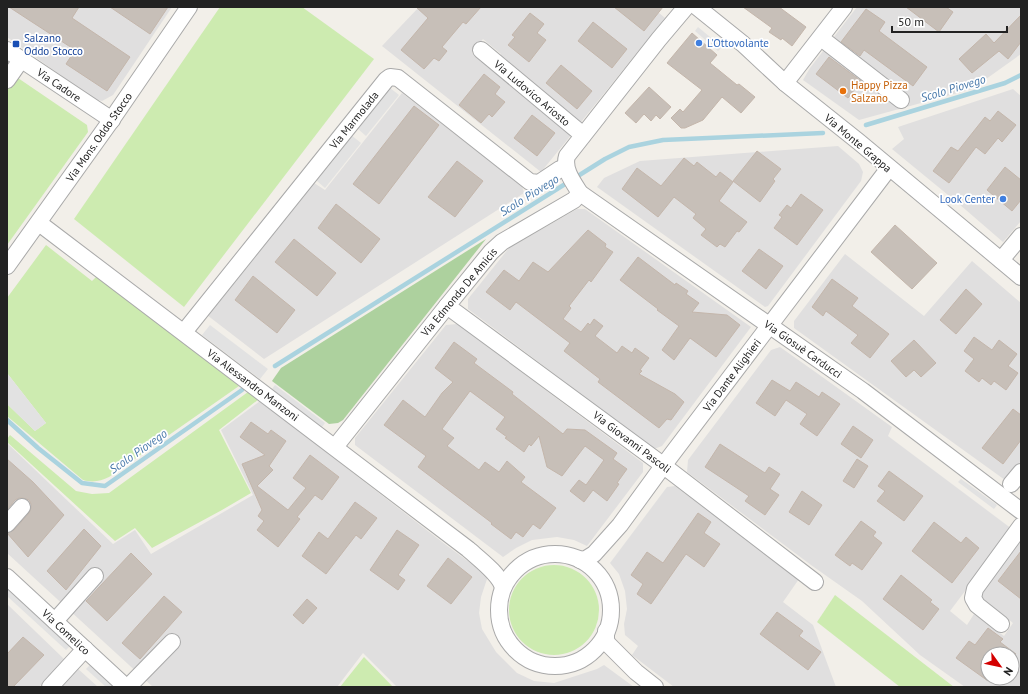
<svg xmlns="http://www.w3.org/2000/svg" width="1028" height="694" font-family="'PT Sans',sans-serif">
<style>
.residential{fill:#e0dfdf;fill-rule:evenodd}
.grass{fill:#cdebb0}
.forest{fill:#add19e}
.parking{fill:#e2e2e2}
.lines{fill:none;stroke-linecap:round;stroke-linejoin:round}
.stream{stroke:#aad3df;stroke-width:4.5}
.building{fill:#c7bfb8;stroke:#c4b6ab}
.minor-casing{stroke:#a9a9a9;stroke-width:18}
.minor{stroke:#fff;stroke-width:16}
.shop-dot{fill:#3f7fe0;stroke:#fff;stroke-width:1.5}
.transit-dot{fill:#1a4fb4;stroke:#fff;stroke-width:1.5}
.food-dot{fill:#e8710a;stroke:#fff;stroke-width:1.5}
.labels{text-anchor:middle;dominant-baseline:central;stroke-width:3.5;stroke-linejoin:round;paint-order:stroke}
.transit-label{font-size:11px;fill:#164399;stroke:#fff;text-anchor:start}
.shop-label{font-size:11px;fill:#366cbe;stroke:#fff;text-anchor:start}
.street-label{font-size:11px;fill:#222;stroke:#fff}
.food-label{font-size:11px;fill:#c56008;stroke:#fff;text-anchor:start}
.water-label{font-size:12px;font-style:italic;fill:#4a7aab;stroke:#fff}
</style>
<rect width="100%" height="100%" fill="#f2efe9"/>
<g class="residential">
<polygon points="7,7 172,7 113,95 102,101 94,99 7,37"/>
<polygon points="419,7 652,7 665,18 581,122 499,57 501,54 483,39 472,53 572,134 541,172 382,46"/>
<polygon points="857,7 1021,7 1021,54 972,89 859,120 803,80 810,68"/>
<polygon points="1013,89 1021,96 1021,221 1003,242 959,204 892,149 904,139 898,127"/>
<polygon points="402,93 522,186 524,193 264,359 207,315 314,183 325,190"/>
<polygon points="838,146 859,164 863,172 861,181 768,306 765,307 597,187 604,178 640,161"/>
<polygon points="577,209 585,209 751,327 662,446 654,449 468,309 468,299 509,248"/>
<polygon points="845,254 924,316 972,261 1021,303 1021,461 1005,480 794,328 794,321"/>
<polygon points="457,324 643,463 643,472 587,546 574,540 557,537 532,540 516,548 503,557 355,445 355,438 446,325"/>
<path d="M 780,347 L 821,376 L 892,427 L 888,436 L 1012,529 L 950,611 L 967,625 L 974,614 L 1004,636 L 1013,623 L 982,598 L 982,592 L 1021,540 L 1021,687 L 965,687 L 920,655 L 862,601 L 811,565 L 687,472 L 688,460 L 771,350 ZM 988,654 L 1012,654 L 1012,678 L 988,678 Z"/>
<polygon points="260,401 446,545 488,576 481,597 479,613 482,629 496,652 517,673 534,681 554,683 597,669 604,665 634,687 397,687 363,653 337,687 153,687 7,553 7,445 8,444 113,544 135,530 151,554 253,495 221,430"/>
<polygon points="675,486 799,579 783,602 813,625 836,687 674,687 632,655 638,646 625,635 624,624 627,609 625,591 619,574 610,563 667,487"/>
<polygon points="7,604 64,659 39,687 7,687"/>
<polygon points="77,668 98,687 59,687"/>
</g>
<g class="grass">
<polygon points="220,7 302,7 374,59 184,307 74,219"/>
<polygon points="15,76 87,125 88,132 7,245 7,87"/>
<path d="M 46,245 L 92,281 L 97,276 L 239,386 L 109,477 C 101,481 93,483 83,480 L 7,416 L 7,404 L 35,431 L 46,423 L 7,373 L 7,298 Z"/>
<polygon points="248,392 259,399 219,430 251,493 222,510 152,548 135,528 115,541 7,442 7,439 10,435 76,491 92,494 109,493"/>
<circle cx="554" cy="610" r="45"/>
<polygon points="835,595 954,687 900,687 817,622"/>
<polygon points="364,657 393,687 340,687"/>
</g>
<polygon class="forest" points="486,239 343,420 338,423 329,424 272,381 281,368"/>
<g class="parking">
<polygon points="698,27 722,47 718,51 695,31"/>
<polygon points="390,88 399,95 366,136 357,128"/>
<polygon points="351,135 361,143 325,188 316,180"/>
<polygon points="210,325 268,369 260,379 202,335"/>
<polygon points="7,373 46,423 35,431 7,404"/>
<polygon points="275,385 325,423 322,427 272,389"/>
<polygon points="961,479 997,505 994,509 958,482"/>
<polygon points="7,588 70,646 66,650 7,596"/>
<polygon points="90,665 114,687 106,687 86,669"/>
</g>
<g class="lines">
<g class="stream">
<polyline points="866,125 1005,83 1021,75"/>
<polyline points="275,366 605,159 629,147 663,140 823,133"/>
<polyline points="7,420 38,448 82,483 105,486 242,390"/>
</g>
</g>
<g class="building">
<polygon points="9,7 79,7 72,18 130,57 107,91 66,64 75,50"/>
<polygon points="110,7 168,7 150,34"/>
<polygon points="416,7 481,7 466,24 463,22 442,47 447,51 439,61 434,58 424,69 401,50 428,18"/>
<polygon points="614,7 663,7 644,31"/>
<polygon points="743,7 779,7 806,27 792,46 782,38 781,40 769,32 772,28"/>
<polygon points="906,7 946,7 953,12 939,32"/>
<polygon points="866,9 885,22 879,31 927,67 913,86 864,50 860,56 841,42"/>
<polygon points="530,13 544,24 537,33 546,40 529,62 508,45 515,37 512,35"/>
<polygon points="1021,15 1021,42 1008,59 999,51 972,73 959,59 986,34 994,43"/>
<polygon points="593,22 627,49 612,68 578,41"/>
<polygon points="692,33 717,55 710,63 737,85 739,84 755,97 741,113 722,97 703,120 685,128 681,128 671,118 680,109 683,112 702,90 667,63"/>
<polygon points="829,57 861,81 848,98 816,74"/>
<polygon points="561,65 592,91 577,109 546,83"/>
<polygon points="484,74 500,87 495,94 505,102 492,117 489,114 481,123 459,105"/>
<polygon points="649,87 671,107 660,119 656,115 651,121 644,114 636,123 625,113"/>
<polygon points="414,106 439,125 379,204 353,184"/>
<polygon points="998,111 1016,125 1002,142 998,138 985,154 976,147 949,183 933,171 951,147 958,151 985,117 990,121"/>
<polygon points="532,115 555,133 537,156 514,138"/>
<polygon points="757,151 781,169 773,179 775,181 760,202 733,181"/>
<polygon points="684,158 694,166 697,162 716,177 720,172 733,182 719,201 747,222 739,232 737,231 725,247 720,244 717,247 701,235 706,229 693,218 696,214 674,197 658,217 622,189 637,168 661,186"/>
<polygon points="457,161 483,181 455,217 428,197"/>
<polygon points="1005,167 1021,180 1021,200 1012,211 987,190"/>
<polygon points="801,194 823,210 797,245 774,228 782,217 779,215 787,205 791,208"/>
<polygon points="336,204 380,239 361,263 318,228"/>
<polygon points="895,225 937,263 912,289 871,252"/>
<polygon points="588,230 606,244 605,247 613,252 591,282 589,280 569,306 571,308 563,319 581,332 588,323 590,325 594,319 603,326 595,336 617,353 622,346 632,353 635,348 649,358 640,370 642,371 639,374 675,394 684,402 671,420 667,419 659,428 598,382 600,379 564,351 570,343 516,302 510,310 486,292 504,270 519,281 533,262 548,272"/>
<polygon points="294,239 336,273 317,296 275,262"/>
<polygon points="759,249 783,266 766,289 742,271"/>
<polygon points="638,257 675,285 676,283 688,291 686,294 699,303 692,312 727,315 740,325 716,357 690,338 674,360 662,350 679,326 657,310 658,309 620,280"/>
<polygon points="253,276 295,310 277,333 235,300"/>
<polygon points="832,279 858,298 852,306 889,334 870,358 851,343 858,335 826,311 823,316 812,307"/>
<polygon points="966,289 982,304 956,334 940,320"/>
<polygon points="974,337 992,350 999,340 1017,354 1008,366 1018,373 1006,390 994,381 991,385 982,378 979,382 965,371 974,359 964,351"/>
<polygon points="914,340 936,363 921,377 914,370 906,377 891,361"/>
<polygon points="454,342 477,359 474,363 513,392 512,394 563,434 567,429 585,430 617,453 613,459 627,469 617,483 619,484 607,501 593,490 584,502 570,491 579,480 586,485 604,460 585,446 562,476 547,467 539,436 531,446 529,444 524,452 505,438 507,437 496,429 505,417 470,391 442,429 454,438 447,446 479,470 485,462 499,472 507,461 525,477 521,482 556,508 540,529 533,524 523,537 516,532 511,539 491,524 492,523 418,467 426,456 384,425 403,400 425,417 442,393 453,382 435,368"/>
<polygon points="772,380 790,391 796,382 819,397 822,392 840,404 817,436 800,424 807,414 786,400 775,416 756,403"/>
<polygon points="1013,409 1021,415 1021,440 1003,464 982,448"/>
<polygon points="251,422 268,434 271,430 286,441 269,466 273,470 257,486 288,510 306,488 293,478 310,455 339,477 322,500 315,495 297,517 300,519 278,547 257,530 264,521 258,516 262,510 242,464 265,455 240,437"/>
<polygon points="853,426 873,440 861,458 841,444"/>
<polygon points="720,444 765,473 769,467 780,474 770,489 779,495 765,515 745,501 749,496 705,467"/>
<polygon points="7,459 33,482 64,515 28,557 7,533 14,530 29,513 31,508 31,504 29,500 23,498 19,498 15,500 7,510"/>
<polygon points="857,459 868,466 854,488 843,481"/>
<polygon points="889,471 923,496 904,521 877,501 885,491 878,486"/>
<polygon points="802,491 822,505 809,525 789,512"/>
<polygon points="355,502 377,518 361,539 356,535 326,574 302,556 319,532 328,539"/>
<polygon points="698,513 711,522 704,533 720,544 704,567 686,554 651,604 637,594 643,584 631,575 647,552 663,563"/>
<polygon points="861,521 876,532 873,536 882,543 862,570 852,563 850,566 835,555"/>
<polygon points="934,522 961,543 966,537 979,548 952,583 912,551"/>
<polygon points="84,529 101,546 66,590 47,571"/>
<polygon points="397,530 419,545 398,575 405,580 398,590 370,570"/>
<polygon points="1021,551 1021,599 998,581"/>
<polygon points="131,553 152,574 107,621 86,601"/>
<polygon points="448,558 472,577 451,604 427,586"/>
<polygon points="901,575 932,600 930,602 939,609 923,630 883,599"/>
<polygon points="164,596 182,612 140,659 122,643"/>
<polygon points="307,599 317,608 303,624 293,615"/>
<polygon points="777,612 803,631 799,636 821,652 808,670 760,634"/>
<polygon points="988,628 1003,639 1000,642 1016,654 988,654 988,681 956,658 969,641 975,645"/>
<polygon points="23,637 44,655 13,687 7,687 7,654"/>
</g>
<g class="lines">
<g class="minor-casing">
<g id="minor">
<path d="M 686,7 L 659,39 L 567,156 C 563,169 573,182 580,193 L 863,391 L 1021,511"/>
<polyline points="697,7 743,44 785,83 859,142 1021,277"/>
<polyline points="821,38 901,100"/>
<polyline points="7,50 112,120"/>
<polyline points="481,50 583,135"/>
<polyline points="7,80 21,60"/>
<polyline points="785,83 844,7"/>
<path d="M 39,223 L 468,549 C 478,558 501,575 503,588"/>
<polyline points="1001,260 1021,236"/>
<polyline points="7,266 110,122 189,7"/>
<polyline points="447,306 656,460 815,582"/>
<polyline points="184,332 386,80 390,77 398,78 530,182 539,183 560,169 566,167"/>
<polyline points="335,447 447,306 491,252 502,242 574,200 580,193"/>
<polyline points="1011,484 1021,472"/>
<polyline points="7,524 22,507"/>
<circle cx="555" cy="610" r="56"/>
<polyline points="580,560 586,559 594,554 620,525 663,466 889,168"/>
<polyline points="7,577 126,687"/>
<polyline points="55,621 95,576"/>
<polyline points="1001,624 977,605 973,598 975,589 1021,526"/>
<polyline points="606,631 606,640 608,644 636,672 655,687"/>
<polyline points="50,687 85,649"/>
<polyline points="128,687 172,642"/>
</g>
</g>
<use href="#minor" class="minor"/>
</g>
<g class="shop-dot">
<circle cx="699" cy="43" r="4"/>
<circle cx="1003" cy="199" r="4"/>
</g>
<rect class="transit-dot" x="12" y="40" width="8" height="8" rx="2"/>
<circle class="food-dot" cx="843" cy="91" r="4"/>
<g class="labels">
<g class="transit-label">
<text x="24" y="38">Salzano<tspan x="24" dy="13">Oddo Stocco</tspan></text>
</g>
<g class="shop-label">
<text x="707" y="43">L'Ottovolante</text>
<text x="995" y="199" text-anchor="end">Look Center</text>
</g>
<g class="street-label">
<text transform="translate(59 85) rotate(34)">Via Cadore</text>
<text transform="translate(532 93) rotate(40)">Via Ludovico Ariosto</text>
<text transform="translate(354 120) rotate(-51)">Via Marmolada</text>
<text transform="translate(99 137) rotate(-55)">Via Mons. Oddo Stocco</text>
<text transform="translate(858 143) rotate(40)">Via Monte Grappa</text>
<text transform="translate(459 292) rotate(-50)">Via Edmondo De Amicis</text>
<text transform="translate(803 349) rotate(35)">Via Giosuè Carducci</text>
<text transform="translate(732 375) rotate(-53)">Via Dante Alighieri</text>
<text transform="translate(253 385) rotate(37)">Via Alessandro Manzoni</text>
<text transform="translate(632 442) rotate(37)">Via Giovanni Pascoli</text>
<text transform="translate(66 632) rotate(43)">Via Comelico</text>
</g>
<g class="food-label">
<text x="851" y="85">Happy Pizza<tspan x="851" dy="13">Salzano</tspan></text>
</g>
<g class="water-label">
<text transform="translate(953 88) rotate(-17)">Scolo Piovego</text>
<text transform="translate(529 195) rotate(-32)">Scolo Piovego</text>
<text transform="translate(138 451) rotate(-35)">Scolo Piovego</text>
</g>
</g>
<rect width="1028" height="694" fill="none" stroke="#222222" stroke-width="16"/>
<g transform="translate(1000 666) rotate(123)"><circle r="19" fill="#ffffff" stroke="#a7a7a7"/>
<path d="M0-3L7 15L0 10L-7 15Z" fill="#d40000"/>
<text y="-6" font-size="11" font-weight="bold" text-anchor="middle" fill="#222222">N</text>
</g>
<path d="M892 26v6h115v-6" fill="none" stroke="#222222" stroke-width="2"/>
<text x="898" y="26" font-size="12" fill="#222222" stroke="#ffffff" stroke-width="3" paint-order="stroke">50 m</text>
</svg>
